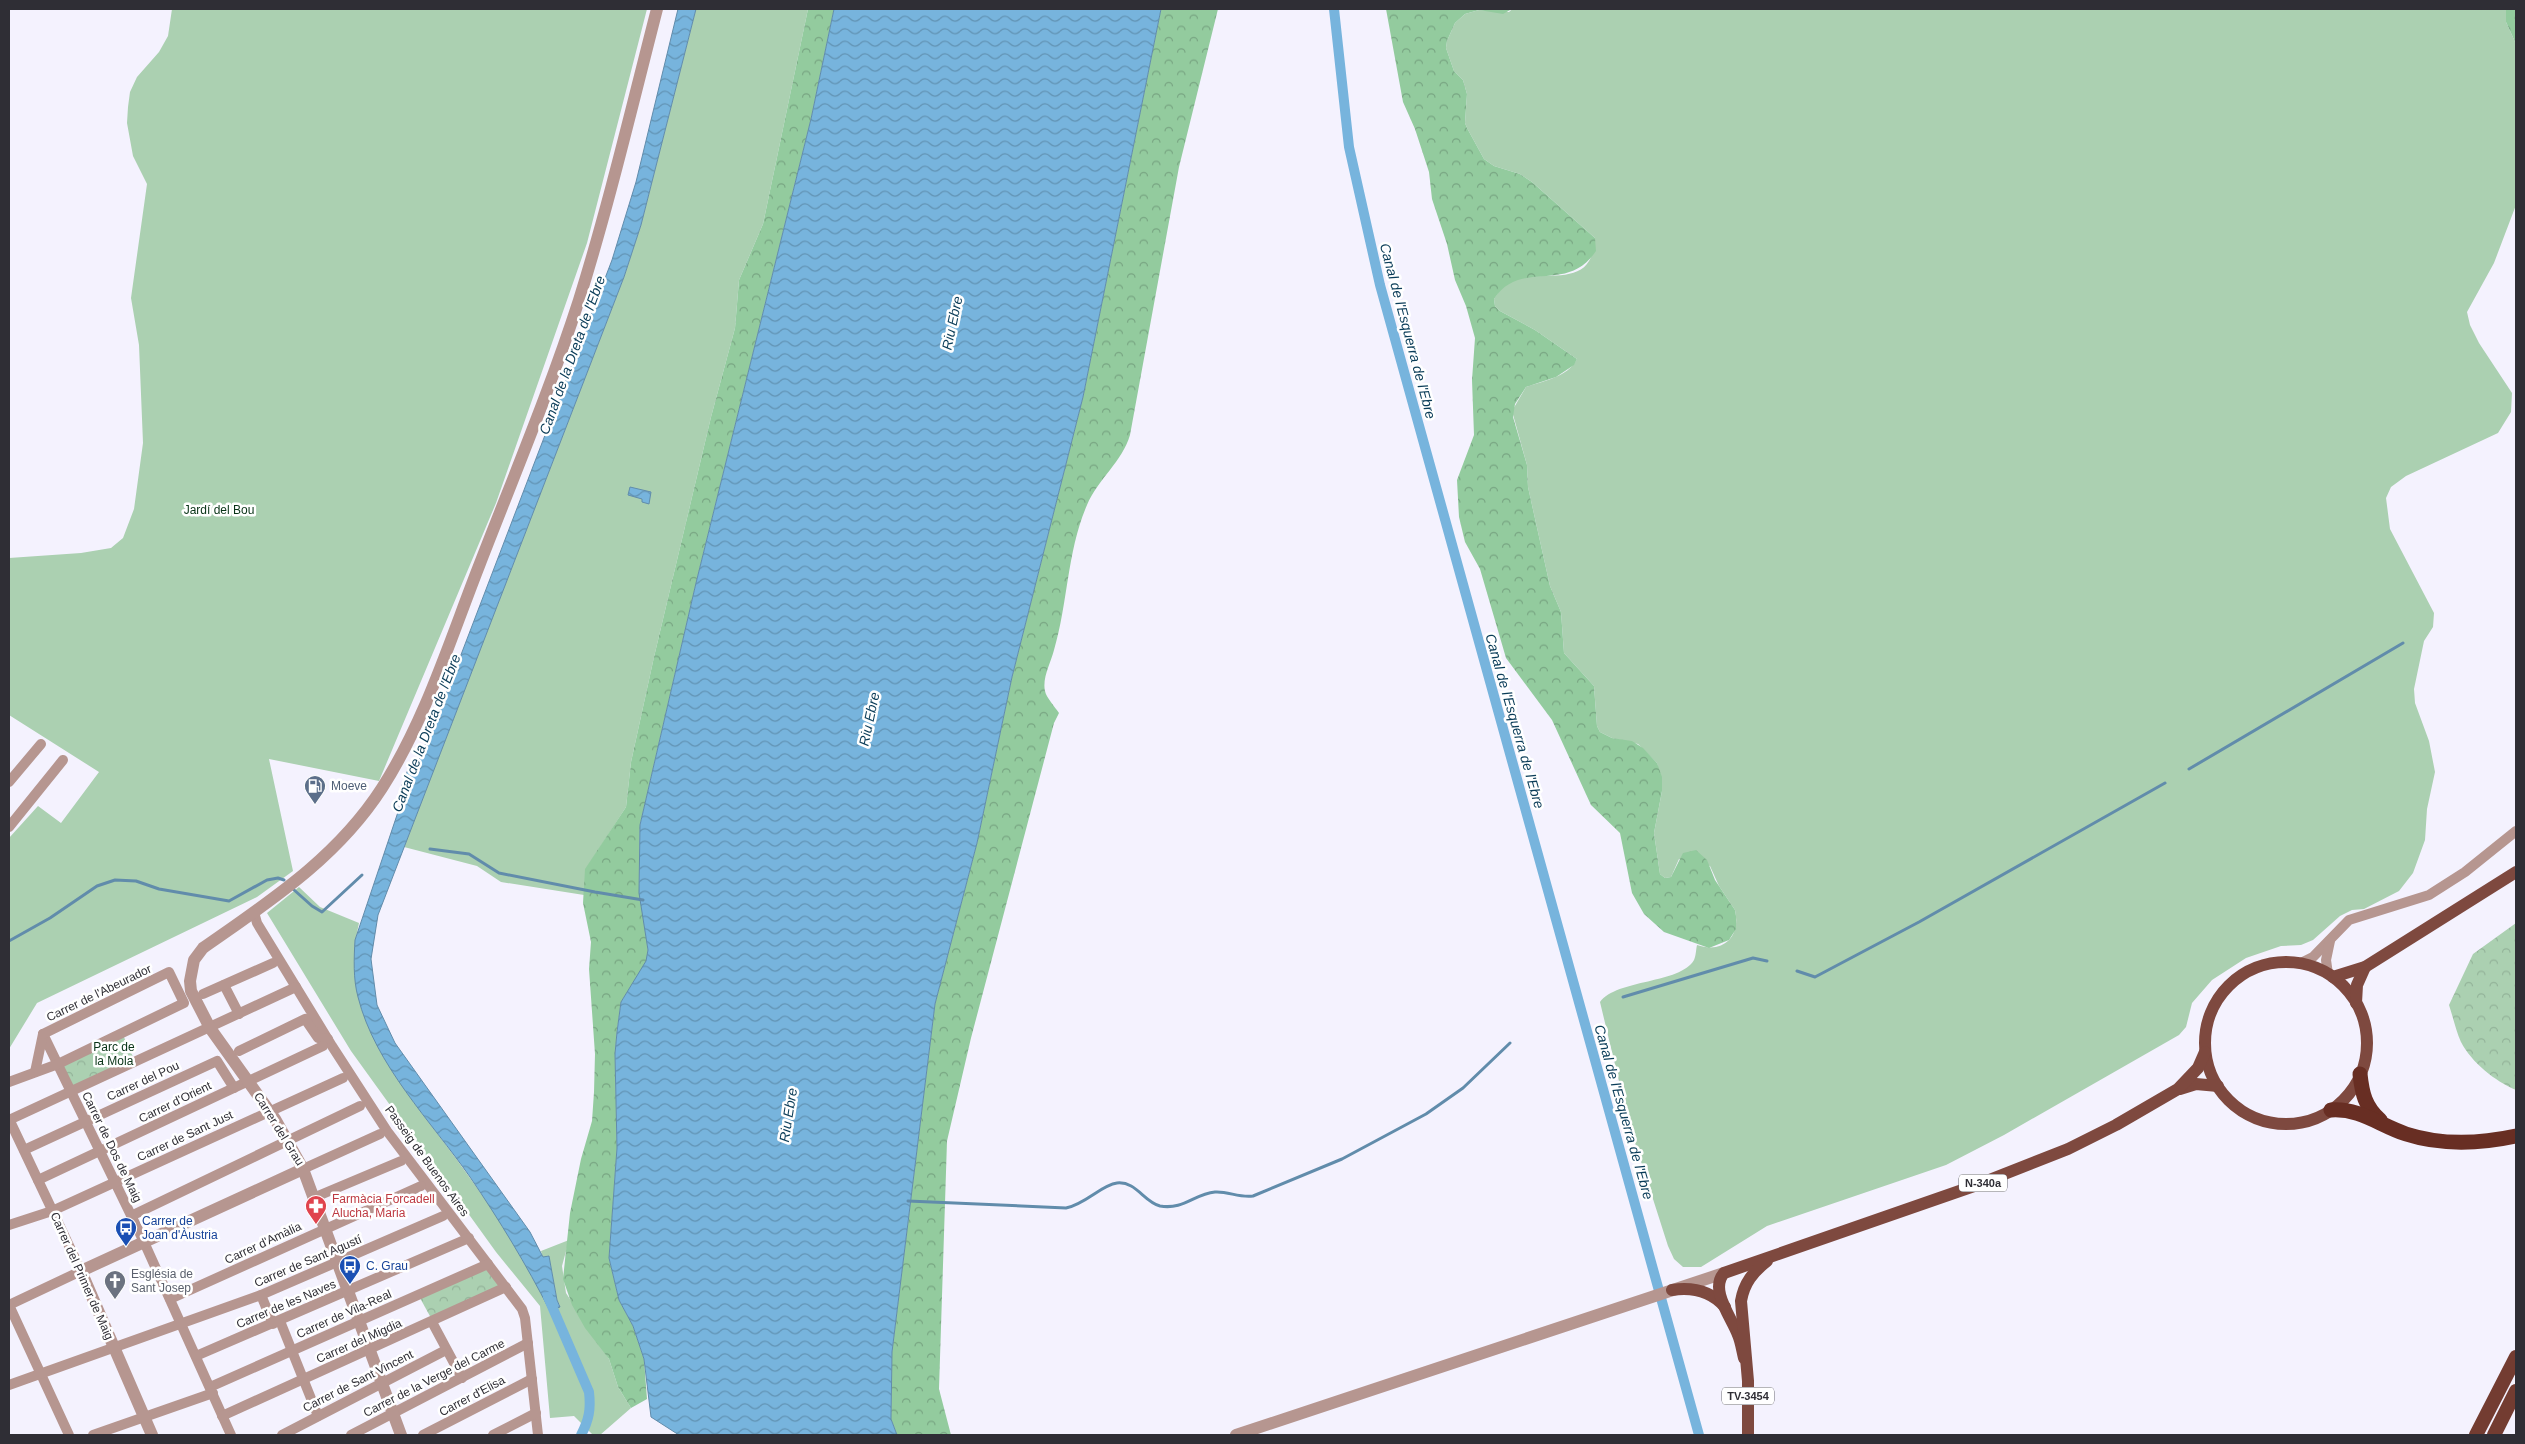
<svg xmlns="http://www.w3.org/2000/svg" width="2525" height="1444" font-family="Arial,sans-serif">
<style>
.green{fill:#abd0b1}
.forest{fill:url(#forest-crowns)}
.park{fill:url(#park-crowns)}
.water{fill:url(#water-waves);stroke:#618cab}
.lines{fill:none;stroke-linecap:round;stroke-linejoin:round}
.stream{stroke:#618cab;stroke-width:3}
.canal{stroke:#77b4dd;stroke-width:10}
.minor{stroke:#b69690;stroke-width:10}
.tertiary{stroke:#b69690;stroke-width:12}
.primary{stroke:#7e493f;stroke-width:12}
.trunk{stroke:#733c31;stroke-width:14}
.motorway{stroke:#682e23;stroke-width:15}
.labels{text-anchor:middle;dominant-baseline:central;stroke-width:5;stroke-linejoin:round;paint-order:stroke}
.shield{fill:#fff;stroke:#6d6d72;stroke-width:1}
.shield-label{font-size:11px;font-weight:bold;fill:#2f2e35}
.park-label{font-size:12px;fill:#083316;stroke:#fff}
.service-label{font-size:12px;fill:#4e5e75;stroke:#fff;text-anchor:start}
.street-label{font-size:12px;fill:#2f2e35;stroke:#fff}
.health-label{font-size:12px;fill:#be3a42;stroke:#fff;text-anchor:start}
.transit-label{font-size:12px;fill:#164399;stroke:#fff;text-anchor:start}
.worship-label{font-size:12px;fill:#5b616d;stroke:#fff;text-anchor:start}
.water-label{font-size:14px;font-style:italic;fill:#0a3c58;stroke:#fff}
</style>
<defs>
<pattern id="forest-crowns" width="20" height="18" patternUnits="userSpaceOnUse" patternTransform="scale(1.25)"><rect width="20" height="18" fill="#93cb9e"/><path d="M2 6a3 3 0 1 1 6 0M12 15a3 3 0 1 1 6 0" fill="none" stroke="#78a582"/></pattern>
<pattern id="park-crowns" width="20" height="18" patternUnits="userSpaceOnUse" patternTransform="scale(1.25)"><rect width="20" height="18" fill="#abd0b1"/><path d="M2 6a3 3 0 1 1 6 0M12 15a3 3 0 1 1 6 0" fill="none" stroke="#93b399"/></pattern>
<pattern id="water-waves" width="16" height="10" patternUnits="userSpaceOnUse" patternTransform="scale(1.25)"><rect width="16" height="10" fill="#77b4dd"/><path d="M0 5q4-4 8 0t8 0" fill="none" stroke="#6293b4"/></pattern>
</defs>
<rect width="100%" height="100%" fill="#f4f2fe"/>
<g class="green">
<polygon points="172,9 647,9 587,243 496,503 379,781 269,759 293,871 257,897 37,1003 9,1049 9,838 38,806 61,823 99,772 9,715 9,558 81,553 111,548 123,538 134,509 143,443 139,345 131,298 147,184 133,156 127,123 128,107 130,92 137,77 159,52 168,36"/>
<polygon points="696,9 808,9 763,224 739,280 735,328 711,417 654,657 631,762 626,807 586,869 584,895 501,882 477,866 404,847 624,277 641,225"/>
<path d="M 1512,9 L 2506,9 L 2506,22 L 2516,44 L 2516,205 L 2494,263 L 2467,312 L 2470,325 L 2479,343 L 2512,393 L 2511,412 L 2498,433 L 2406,476 L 2391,487 L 2386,498 L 2390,529 L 2434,613 L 2433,627 L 2424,641 L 2414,689 L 2415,703 L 2429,741 L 2435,772 L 2427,809 L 2425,840 L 2413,873 L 2399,891 L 2364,909 L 2352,910 L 2340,916 L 2313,940 L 2301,945 L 2281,946 L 2246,958 L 2212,980 L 2192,1003 L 2186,1027 L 2179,1035 L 2004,1135 L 1946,1165 L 1767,1226 L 1701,1267 L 1683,1267 L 1674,1259 L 1668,1246 L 1630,1127 L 1600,1002 C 1617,979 1680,984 1694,960 C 1696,956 1696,949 1697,945 C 1723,954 1741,937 1735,910 L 1719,886 L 1710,866 L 1679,859 L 1671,877 L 1665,878 L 1660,874 L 1654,833 L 1662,791 L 1657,763 L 1638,744 L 1612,738 L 1600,732 L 1597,726 L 1594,686 L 1564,653 L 1561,612 L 1550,586 L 1528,487 L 1527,465 L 1512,411 L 1526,387 C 1543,381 1568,377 1577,359 L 1535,330 L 1500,311 L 1495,306 L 1494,299 C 1499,291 1504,284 1513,280 C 1533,271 1576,284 1589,261 C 1593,255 1593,245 1595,238 L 1532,182 L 1520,174 L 1494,166 L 1484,159 L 1467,128 L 1465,123 L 1467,94 L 1463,80 L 1454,71 L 1446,48 L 1447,41 L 1455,23 L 1465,14 L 1479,10 L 1509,12 Z"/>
<path d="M 299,887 L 320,907 L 359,923 C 335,1024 418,1102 470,1178 C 487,1202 504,1225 519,1250 C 531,1270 540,1291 550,1311 L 560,1306 L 557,1300 L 549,1256 L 543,1258 L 541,1251 L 569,1240 L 562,1266 L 566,1293 L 609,1359 L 618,1387 L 631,1408 L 600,1435 L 593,1435 L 574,1416 L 550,1418 L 540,1306 L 496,1252 L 351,1051 L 267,913 Z"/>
</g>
<g class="forest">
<polygon points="808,9 834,9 811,119 696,583 640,825 639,882 648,950 647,961 621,1002 617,1031 615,1054 617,1148 609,1258 619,1300 633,1326 644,1359 647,1399 631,1408 618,1387 609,1359 585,1328 572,1305 563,1279 570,1213 581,1159 592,1121 594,1092 595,1054 589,969 591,942 583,903 585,869 626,807 631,762 654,657 711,417 735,328 739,280 763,224"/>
<path d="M 1161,9 L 1218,9 L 1179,167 L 1130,435 C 1122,462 1098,479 1087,505 C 1067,551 1068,603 1054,650 C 1051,662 1042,678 1045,691 C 1046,697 1055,707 1059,713 L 1054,723 L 971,1038 L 947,1141 L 939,1389 L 951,1435 L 897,1435 L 891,1419 L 892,1352 L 935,1004 L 977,843 L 1012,677 L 1083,397 Z"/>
<path d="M 1386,9 L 1512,9 L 1503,14 L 1479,10 L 1465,14 L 1455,23 L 1447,41 L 1446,48 L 1454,71 L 1463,80 L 1467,94 L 1465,123 L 1467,128 L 1484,159 L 1494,166 L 1520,174 L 1532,182 L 1595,238 L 1596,251 C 1567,295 1521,258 1494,299 L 1495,306 L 1500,311 L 1535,330 L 1577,359 L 1574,365 L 1556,377 L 1526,387 L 1515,404 L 1513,417 L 1527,465 L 1528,487 L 1550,586 L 1561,612 L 1564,653 L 1594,686 L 1597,726 L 1600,732 L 1612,738 L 1632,741 L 1643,748 L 1657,763 L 1662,777 L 1662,791 L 1654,833 L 1660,874 L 1665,878 L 1671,877 L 1683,853 L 1696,850 L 1707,860 L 1715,880 L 1735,910 L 1736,916 L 1736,929 L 1729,940 L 1709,948 L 1664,932 L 1644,914 L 1632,893 L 1620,833 L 1591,805 L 1552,720 L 1506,658 L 1480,569 L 1465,542 L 1459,517 L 1457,480 L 1474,435 L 1472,380 L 1475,338 L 1466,306 L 1455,280 L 1447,244 L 1432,199 L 1429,172 L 1415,129 L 1403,102 Z"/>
<polygon points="2506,9 2516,9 2516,44 2506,22"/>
</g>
<g class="park">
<path d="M 2516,923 L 2516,1090 C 2495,1081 2472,1063 2461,1042 C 2456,1031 2453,1017 2449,1005 L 2473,954 Z"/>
<polygon points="123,1035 134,1059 72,1087 61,1065"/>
<polygon points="487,1268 499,1286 431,1318 420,1298"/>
</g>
<g class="water">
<path d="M 678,9 L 696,9 L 641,225 L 624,277 L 378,915 L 371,959 L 377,1005 L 395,1043 L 530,1232 L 543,1257 L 549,1256 L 557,1300 L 560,1307 L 550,1311 C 526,1264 500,1221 470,1177 C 431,1121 375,1065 358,997 C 353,979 354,958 355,940 L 399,809 L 402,785 L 409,767 L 415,769 L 441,707 L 612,260 L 636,182 Z"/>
<polygon points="834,9 1161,9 1083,397 1012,677 977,843 935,1004 892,1352 891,1419 897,1435 679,1435 651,1417 644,1359 633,1326 619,1300 609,1258 617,1148 615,1054 617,1032 621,1002 646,961 648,950 639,893 640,825 696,583 811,119"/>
<polygon points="630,487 651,492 649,504 642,502 642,499 628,495"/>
</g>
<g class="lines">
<g class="stream">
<polyline points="2189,769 2403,643"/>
<polyline points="430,849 469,854 499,873 595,892 643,900"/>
<polyline points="293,889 312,906 322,912 362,875"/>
<polyline points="9,941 50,918 97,886 115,880 136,881 159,889 229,901 267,880 278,878 284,880"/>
<polyline points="1797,971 1815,977 1919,922 2165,783"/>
<polyline points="1623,997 1753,958 1767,961"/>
<path d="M 908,1201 L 1066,1208 C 1086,1204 1101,1185 1117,1183 C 1136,1181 1144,1202 1160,1206 C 1184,1210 1194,1194 1215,1192 C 1228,1191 1239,1198 1253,1196 L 1342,1159 L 1426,1114 L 1463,1088 L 1510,1043"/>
</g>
<g class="canal">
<polyline points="1334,9 1349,147 1380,285 1699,1435"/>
<path d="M 548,1297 L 589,1392 C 591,1409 589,1420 581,1435"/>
</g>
<g class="minor">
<polyline points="9,782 41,744"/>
<polyline points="9,827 63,760"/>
<polyline points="254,912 257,923 332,1046 387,1131 522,1309 525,1318 538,1435"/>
<polyline points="2301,963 2313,957 2349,920 2429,895 2465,872 2516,831"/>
<polyline points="2328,974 2326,960 2330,941"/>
<polyline points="224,985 239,1014"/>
<polyline points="203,994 273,963"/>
<polyline points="43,1034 144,1242 231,1435"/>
<polyline points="239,1051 305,1019 318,1038 328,1039"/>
<polyline points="35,1072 43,1034"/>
<polyline points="9,1082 58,1064 184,1003 169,972 43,1034"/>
<polyline points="9,1119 81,1271 9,1305"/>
<polyline points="9,1120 296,987"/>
<polyline points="24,1150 217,1061 234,1088"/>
<polyline points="303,1169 380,1134"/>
<polyline points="38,1180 323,1046"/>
<polyline points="313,1198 401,1161"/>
<polyline points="131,1216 360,1106"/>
<polyline points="9,1225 52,1211 343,1078"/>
<polyline points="261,1295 273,1324"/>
<polyline points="170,1299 421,1186"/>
<polyline points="9,1305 69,1435"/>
<polyline points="280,1321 318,1416"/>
<polyline points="432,1322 462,1378"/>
<polyline points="196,1356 469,1238"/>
<polyline points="9,1385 261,1295 443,1216"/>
<polyline points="210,1387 488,1264"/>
<polyline points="222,1416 506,1287"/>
<polyline points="93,1435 213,1393"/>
<polyline points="282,1435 446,1350"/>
<polyline points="351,1435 528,1343"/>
<polyline points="423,1435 532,1379"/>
<polyline points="493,1435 536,1413"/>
</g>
<g class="tertiary">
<polyline points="152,1435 81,1271 303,1169"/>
<path d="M 401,1435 L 303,1169 L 275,1119 L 210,1028 L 191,991 L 190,981 L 194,960 L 203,948 C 270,901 337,858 382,788 C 425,721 450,640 479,566 C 513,478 550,390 579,300 C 609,204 632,106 657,9"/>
<polyline points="1236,1435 1724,1273"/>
</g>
<g class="primary">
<circle cx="2286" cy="1043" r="81"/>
<polyline points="2333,977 2365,967 2516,872"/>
<polyline points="2356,1003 2357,985 2365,967"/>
<polyline points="2180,1089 2196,1084 2218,1086"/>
<path d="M 1672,1290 C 1692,1287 1711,1291 1725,1307"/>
<path d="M 1744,1358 C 1742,1350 1741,1342 1738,1335 C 1732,1318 1709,1290 1724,1273 L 1974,1186 L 2068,1149 L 2116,1125 L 2178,1089 L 2198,1068 L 2205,1052"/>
<path d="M 1748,1435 L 1748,1381 L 1741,1301 C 1744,1283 1753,1272 1767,1261"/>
</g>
<g class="trunk">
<polyline points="2476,1435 2516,1357"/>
<polyline points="2494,1435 2516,1391"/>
</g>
<g class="motorway">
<path d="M 2360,1074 C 2362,1093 2365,1107 2380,1120"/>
<path d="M 2331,1110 C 2360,1108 2379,1125 2406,1134 C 2443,1146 2479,1144 2516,1136"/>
</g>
</g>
<defs>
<g id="fuel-pin" transform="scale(1.125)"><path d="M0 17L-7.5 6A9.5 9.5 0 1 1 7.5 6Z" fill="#5c6f8a" stroke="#fff"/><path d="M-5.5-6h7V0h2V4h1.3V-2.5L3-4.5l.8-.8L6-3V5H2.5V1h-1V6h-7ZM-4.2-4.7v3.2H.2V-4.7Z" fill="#fff"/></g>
<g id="pharmacy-pin" transform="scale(1.125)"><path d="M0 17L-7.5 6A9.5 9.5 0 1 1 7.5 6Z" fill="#e0444e" stroke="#fff"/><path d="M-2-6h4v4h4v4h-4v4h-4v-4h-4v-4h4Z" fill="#fff"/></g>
<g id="bus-pin" transform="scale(1.125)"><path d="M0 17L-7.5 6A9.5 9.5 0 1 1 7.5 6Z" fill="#1a4fb4" stroke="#fff"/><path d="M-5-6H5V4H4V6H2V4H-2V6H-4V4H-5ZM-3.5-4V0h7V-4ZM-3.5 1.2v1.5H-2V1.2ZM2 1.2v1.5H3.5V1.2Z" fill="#fff"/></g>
<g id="church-pin" transform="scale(1.125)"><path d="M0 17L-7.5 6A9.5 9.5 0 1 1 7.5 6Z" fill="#6b7280" stroke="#fff"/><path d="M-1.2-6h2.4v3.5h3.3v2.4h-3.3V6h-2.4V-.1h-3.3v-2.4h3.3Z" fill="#fff"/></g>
</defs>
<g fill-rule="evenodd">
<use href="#fuel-pin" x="315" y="786"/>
<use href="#pharmacy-pin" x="316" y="1206"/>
<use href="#bus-pin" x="126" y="1228"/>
<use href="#bus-pin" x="350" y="1266"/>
<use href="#church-pin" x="115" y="1281"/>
</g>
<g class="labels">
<g class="shield">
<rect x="1959" y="1174.5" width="48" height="17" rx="4"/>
<rect x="1722" y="1387.5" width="52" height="17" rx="4"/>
</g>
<g class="shield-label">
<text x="1983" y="1183">N-340a</text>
<text x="1748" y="1396">TV-3454</text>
</g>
<g class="park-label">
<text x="219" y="510">Jardí del Bou</text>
<text x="114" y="1047">Parc de<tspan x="114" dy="14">la Mola</tspan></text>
</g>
<g class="service-label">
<text x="331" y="786">Moeve</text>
</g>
<g class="street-label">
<text transform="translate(99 993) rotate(-26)">Carrer de l'Abeurador</text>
<text transform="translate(143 1081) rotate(-25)">Carrer del Pou</text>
<text transform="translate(175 1102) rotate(-26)">Carrer d'Orient</text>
<text transform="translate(279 1129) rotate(58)">Carrer del Grau</text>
<text transform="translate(185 1136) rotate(-25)">Carrer de Sant Just</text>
<text transform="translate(112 1147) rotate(64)">Carrer de Dos de Maig</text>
<text transform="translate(427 1161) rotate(54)">Passeig de Buenos Aires</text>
<text transform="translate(263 1243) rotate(-25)">Carrer d'Amàlia</text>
<text transform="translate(308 1261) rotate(-23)">Carrer de Sant Agustí</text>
<text transform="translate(82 1276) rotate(66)">Carrer del Primer de Maig</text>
<text transform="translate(286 1304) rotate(-23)">Carrer de les Naves</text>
<text transform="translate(344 1314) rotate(-24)">Carrer de Vila-Real</text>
<text transform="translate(359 1341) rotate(-24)">Carrer del Migdia</text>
<text transform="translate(434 1378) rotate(-27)">Carrer de la Verge del Carme</text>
<text transform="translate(358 1381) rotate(-27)">Carrer de Sant Vincent</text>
<text transform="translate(472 1396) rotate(-28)">Carrer d'Elisa</text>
</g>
<g class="health-label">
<text x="332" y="1199">Farmàcia Forcadell<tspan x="332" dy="14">Alucha, Maria</tspan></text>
</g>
<g class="transit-label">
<text x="142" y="1221">Carrer de<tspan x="142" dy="14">Joan d'Àustria</tspan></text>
<text x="366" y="1266">C. Grau</text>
</g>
<g class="worship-label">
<text x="131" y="1274">Església de<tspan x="131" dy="14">Sant Josep</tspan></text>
</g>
<g class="water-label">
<text transform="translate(952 323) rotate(-78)">Riu Ebre</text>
<text transform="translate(1408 331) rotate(75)">Canal de l'Esquerra de l'Ebre</text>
<text transform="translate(572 355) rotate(-70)">Canal de la Dreta de l'Ebre</text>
<text transform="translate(869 719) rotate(-78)">Riu Ebre</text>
<text transform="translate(1515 721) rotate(74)">Canal de l'Esquerra de l'Ebre</text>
<text transform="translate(426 733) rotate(-69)">Canal de la Dreta de l'Ebre</text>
<text transform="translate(1624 1112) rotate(74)">Canal de l'Esquerra de l'Ebre</text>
<text transform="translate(788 1115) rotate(-81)">Riu Ebre</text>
</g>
</g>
<rect width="2525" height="1444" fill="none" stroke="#2f2e35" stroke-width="20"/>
</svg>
